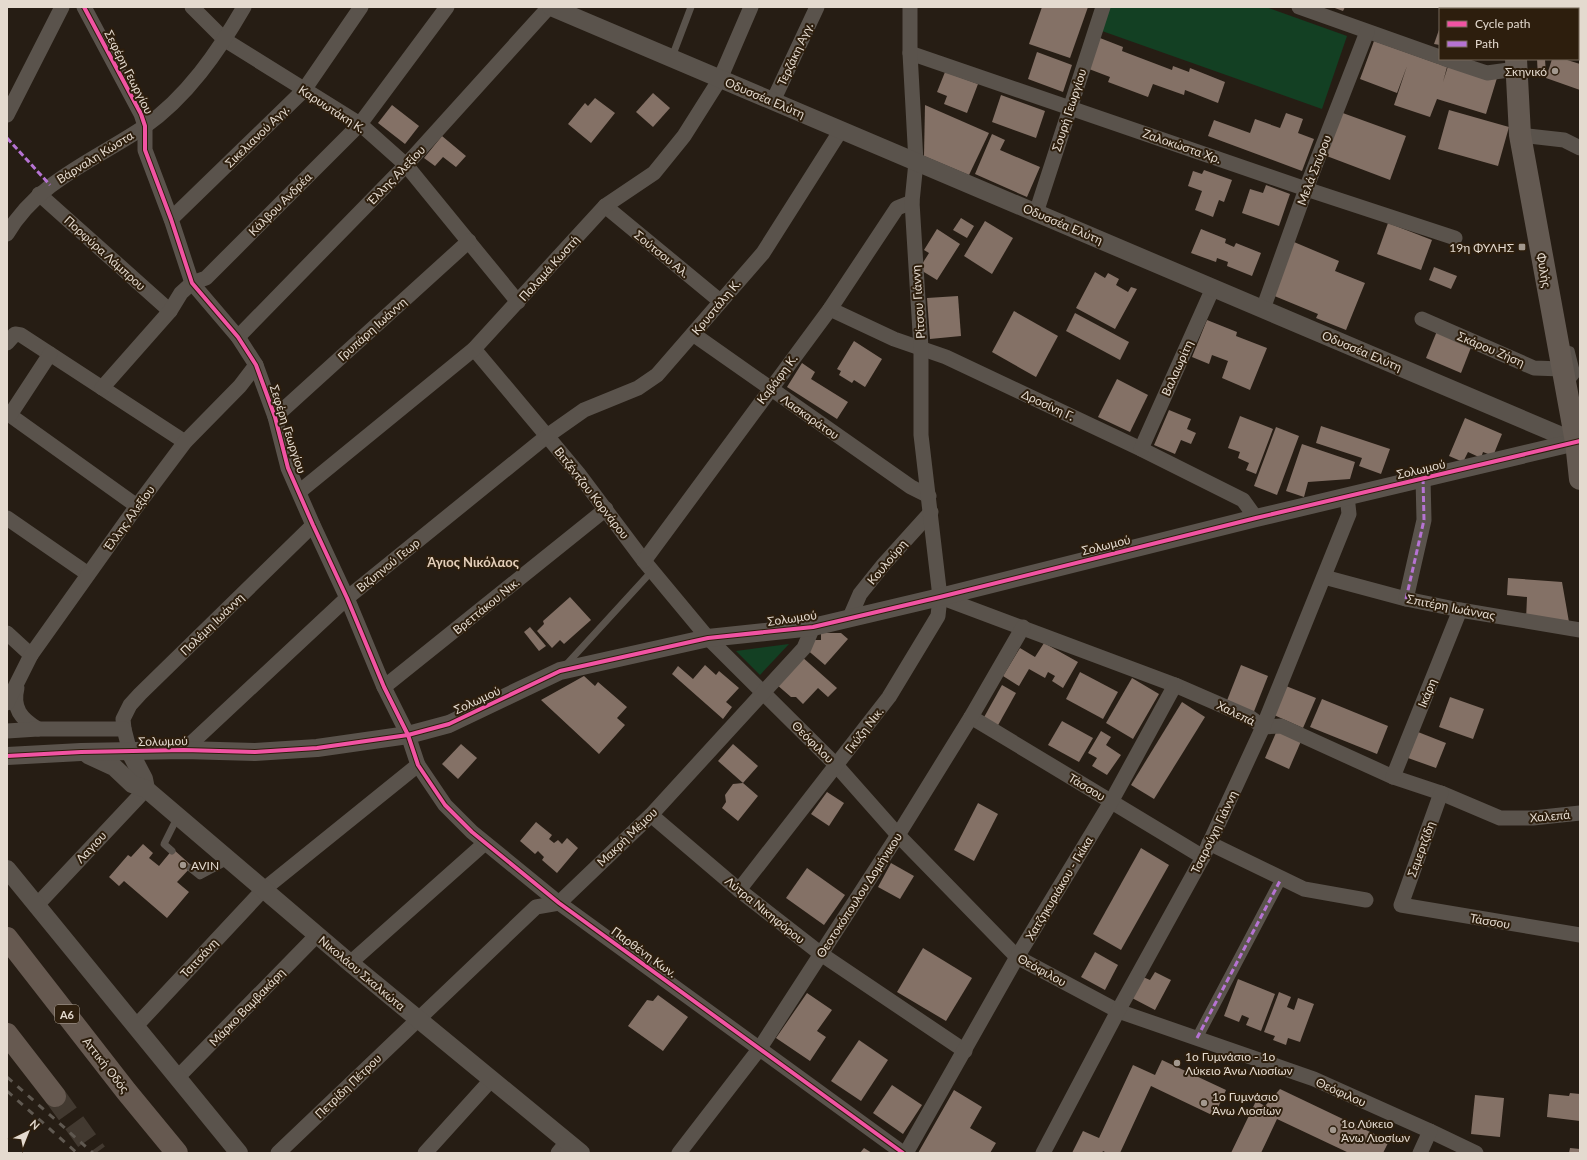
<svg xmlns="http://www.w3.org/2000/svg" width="1587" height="1160" font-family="Lato,sans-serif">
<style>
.green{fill:#134023}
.building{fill:#847166}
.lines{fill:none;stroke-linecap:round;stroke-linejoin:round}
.motorway-tunnel{stroke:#423930;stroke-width:22;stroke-dasharray:22 11;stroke-linecap:butt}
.service{stroke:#5a534c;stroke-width:7}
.pedestrian{stroke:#5a534c;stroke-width:11}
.minor{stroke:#5a534c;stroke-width:15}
.tertiary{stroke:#5a534c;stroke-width:18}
.primary{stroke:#645a52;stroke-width:22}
.motorway{stroke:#665950;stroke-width:22}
.rail{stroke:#5f5850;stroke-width:3;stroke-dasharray:7 7;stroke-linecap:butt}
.quiet{stroke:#b673d3;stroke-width:3;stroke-dasharray:6 3;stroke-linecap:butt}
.cycleway-casing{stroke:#2d1e0d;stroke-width:6}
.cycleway{stroke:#f153a3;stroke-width:4}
.poi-dot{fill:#a2988e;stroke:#2d1e0d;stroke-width:1.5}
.labels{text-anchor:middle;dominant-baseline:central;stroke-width:4;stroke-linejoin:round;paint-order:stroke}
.shield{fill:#2d1e0d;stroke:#ada295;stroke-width:1}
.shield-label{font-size:11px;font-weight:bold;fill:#e4dacf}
.street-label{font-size:12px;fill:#e4dacf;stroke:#2d1e0d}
.poi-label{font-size:12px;fill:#e4dacf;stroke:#2d1e0d;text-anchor:start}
.neighbourhood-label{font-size:13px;font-weight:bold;fill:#e4cfba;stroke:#2d1e0d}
</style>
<rect width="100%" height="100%" fill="#261d14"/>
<g class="green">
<polygon points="1110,7 1266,7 1347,36 1322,109 1102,31"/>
<polygon points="789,644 760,675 736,651"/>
</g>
<g class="building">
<polygon points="1042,7 1088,7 1070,58 1029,44"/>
<polygon points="1332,7 1345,7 1343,11"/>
<polygon points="1446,7 1479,7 1482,9 1446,9"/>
<polygon points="1440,27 1440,45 1434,44"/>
<polygon points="1100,38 1123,47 1122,51 1172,70 1173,66 1189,72 1190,68 1225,82 1218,103 1185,90 1184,95 1153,84 1148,97 1108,82 1110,77 1089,69"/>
<polygon points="1374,41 1447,67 1443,82 1449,63 1497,78 1486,114 1437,99 1430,117 1394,105 1407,66 1397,93 1360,79"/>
<polygon points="1037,52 1072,65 1063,92 1028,79"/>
<polygon points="1537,59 1545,59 1546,76 1538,77"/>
<polygon points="1552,59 1564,59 1580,64 1580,90 1546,78"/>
<polygon points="945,72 978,84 967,113 944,104 947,96 937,92"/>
<polygon points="653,93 670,108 653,127 636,112"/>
<polygon points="1001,95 1045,111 1036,138 992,122"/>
<polygon points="595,98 615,113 591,143 568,124 585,103 588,106"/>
<polygon points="392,105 419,126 405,144 378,123"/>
<polygon points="925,105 989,133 969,175 924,156"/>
<polygon points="1449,110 1509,127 1498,166 1438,149"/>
<polygon points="1340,112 1406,136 1390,180 1324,155"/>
<polygon points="1286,113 1303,119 1298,133 1314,139 1302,171 1208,136 1214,120 1250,133 1255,119 1280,128"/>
<polygon points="992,134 1005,140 1000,150 1040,167 1027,197 975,174"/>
<polygon points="442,136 466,156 456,167 443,157 435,166 424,158"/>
<polygon points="1204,170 1232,180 1224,202 1219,200 1213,217 1195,210 1202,191 1188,186 1193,171 1202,174"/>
<polygon points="1266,185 1290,194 1279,226 1242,213 1250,189 1263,193"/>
<polygon points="961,218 974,226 967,238 953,230"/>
<polygon points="985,221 1013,238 992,274 964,256"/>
<polygon points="1388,223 1432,240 1421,270 1377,254"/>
<polygon points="937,229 960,244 937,280 919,269 929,253 924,250"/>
<polygon points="1201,229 1226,239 1225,243 1234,247 1236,243 1261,253 1252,276 1227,266 1228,262 1217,258 1216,262 1191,253"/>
<polygon points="1294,242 1339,261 1335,271 1365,283 1346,330 1316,318 1318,314 1272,295"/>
<polygon points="1434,267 1457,276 1451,289 1429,280"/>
<polygon points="1095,272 1105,278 1108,273 1119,279 1116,285 1128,292 1131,287 1137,289 1115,329 1076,308"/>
<polygon points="958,296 961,336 930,339 927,298"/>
<polygon points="1014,311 1058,336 1036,377 992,352"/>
<polygon points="1075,313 1129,342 1120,360 1066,331"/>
<polygon points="1207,320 1237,332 1236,336 1267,348 1250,390 1222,378 1228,361 1212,355 1209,364 1192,357"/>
<polygon points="1437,331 1472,345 1461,373 1426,358"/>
<polygon points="854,341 882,359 865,387 854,380 852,383 839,375 841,371 837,369"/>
<polygon points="802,363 815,372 811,379 848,402 837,419 787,387"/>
<polygon points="1117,379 1148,395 1130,432 1098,417"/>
<polygon points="1169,410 1191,419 1187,429 1196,433 1191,444 1181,440 1175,454 1154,445"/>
<polygon points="1240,416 1273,429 1256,474 1246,470 1249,463 1238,458 1240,452 1228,448"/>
<polygon points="1465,418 1502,434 1493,456 1483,452 1481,458 1468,452 1463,462 1449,456"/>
<polygon points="1321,426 1390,449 1381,474 1359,466 1362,458 1316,443"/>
<polygon points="1276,427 1299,436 1277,495 1254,486"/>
<polygon points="1302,444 1355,462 1350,479 1308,482 1304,497 1286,491"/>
<polygon points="1508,578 1562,582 1569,622 1526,620 1527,597 1507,595"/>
<polygon points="570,597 591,620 564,644 560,640 552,648 537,631 544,624 543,621"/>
<polygon points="530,627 546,646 539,651 524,632"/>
<polygon points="821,633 841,633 848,639 825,665 805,648 813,640 821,640"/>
<polygon points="1044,643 1078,662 1063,688 1052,681 1055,676 1048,672 1045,678 1029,669 1019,686 1003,676 1020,648 1035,657"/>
<polygon points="801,656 837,688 828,697 818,688 803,704 796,697 791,697 776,684"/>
<polygon points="705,665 716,675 719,671 739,688 726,702 732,707 723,719 672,674 678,666 693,679"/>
<polygon points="1241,665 1268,676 1253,714 1226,703"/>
<polygon points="1080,672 1118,692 1103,719 1066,699"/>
<polygon points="584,676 595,686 598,682 627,707 617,718 625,725 599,754 541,700"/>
<polygon points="1132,678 1159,694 1133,739 1106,723"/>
<polygon points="1002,685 1016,693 997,727 983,719"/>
<polygon points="1286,686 1316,698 1303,728 1274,715"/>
<polygon points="1450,697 1484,709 1473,739 1439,727"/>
<polygon points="1322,699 1388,726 1377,754 1310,727"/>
<polygon points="1182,702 1205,717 1154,799 1131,785"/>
<polygon points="1062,721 1093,738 1079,762 1048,745"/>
<polygon points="1278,728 1302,739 1289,769 1265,758"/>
<polygon points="1101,731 1111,737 1106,745 1121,755 1107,775 1092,766 1097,758 1088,753"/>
<polygon points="1418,732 1446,743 1436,768 1408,758"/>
<polygon points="461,744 477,758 458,779 442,764"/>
<polygon points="733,744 758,766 743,783 718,761"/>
<polygon points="743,783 758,796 738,821 722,808 726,802 725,795 733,784"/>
<polygon points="827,792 844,803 829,826 811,814"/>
<polygon points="978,803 998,814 974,861 954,850"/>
<polygon points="536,822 552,835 549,839 554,843 558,840 562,844 567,838 578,848 557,873 542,860 544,857 538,851 535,854 520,841"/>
<polygon points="143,844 153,853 149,858 159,866 173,849 192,866 177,882 189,892 167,918 124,881 119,886 109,877 128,855 131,857"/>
<polygon points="1141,848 1169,865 1121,950 1093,934"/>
<polygon points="891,863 914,876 900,899 878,887"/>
<polygon points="807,868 845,895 824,925 786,898"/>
<polygon points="923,948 972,978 946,1021 897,992"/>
<polygon points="1095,952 1118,965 1105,990 1081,977"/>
<polygon points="1155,972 1171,980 1155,1010 1132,998 1143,977 1150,980"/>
<polygon points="1238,979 1275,994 1261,1031 1246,1025 1249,1018 1242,1015 1239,1022 1224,1016"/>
<polygon points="1279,992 1291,997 1287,1007 1294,1010 1298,998 1314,1004 1300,1042 1288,1038 1286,1045 1273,1040 1275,1036 1264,1032"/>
<polygon points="807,993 832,1010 817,1031 826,1037 810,1061 776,1038"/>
<polygon points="658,995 688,1017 663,1051 628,1026 647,1000 653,1001"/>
<polygon points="859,1040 888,1060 861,1101 831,1081"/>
<polygon points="1162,1060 1226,1090 1214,1116 1151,1086 1120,1153 1107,1153 1103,1151 1102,1153 1072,1153 1083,1131 1099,1138 1133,1065 1155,1075"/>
<polygon points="892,1085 922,1105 903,1134 873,1113"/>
<polygon points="1280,1089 1389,1141 1383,1153 1349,1153 1277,1119 1261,1153 1231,1153 1256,1101 1265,1106"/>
<polygon points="954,1090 982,1107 970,1128 996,1143 990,1153 918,1153"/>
<polygon points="1570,1093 1580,1094 1580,1121 1547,1117 1549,1094 1569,1096"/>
<polygon points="1475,1095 1504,1098 1500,1137 1471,1134"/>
<polygon points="864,1148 872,1153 860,1153"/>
<polygon points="1570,1148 1580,1149 1580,1153 1569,1153"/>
</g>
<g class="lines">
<polyline class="motorway-tunnel" points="55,1096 96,1153"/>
<g class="service">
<polyline points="672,57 691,7"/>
<polyline points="1562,347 1571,350 1577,374 1570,383"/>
<polyline points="565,666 652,571"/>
<polyline points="172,851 164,844 178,816"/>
<polyline points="190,868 200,876 228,861"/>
</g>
<polyline class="pedestrian" points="1197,1038 1281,879"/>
<g class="minor">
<polyline points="84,7 141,114 145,126 145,150 171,219 192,283 238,337 256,365 275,417 288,468 313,525 347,598 384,687 408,735 418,765 445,805 472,832 559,903 903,1153"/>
<polyline points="192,7 225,40 360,124 406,165 518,302"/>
<polyline points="1299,7 1440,57"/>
<polyline points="910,53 1306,189 1455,238"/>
<polyline points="1445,59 1487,73 1516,69"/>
<polyline points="773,101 817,7"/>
<polyline points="7,115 62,7"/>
<polyline points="1520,135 1564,140 1580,148"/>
<polyline points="39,194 170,311"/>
<polyline points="605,206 720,301"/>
<polyline points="1036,213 1103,7"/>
<polyline points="171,219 304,90 361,7"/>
<path d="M 7,234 C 38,181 95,160 144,127 C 187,97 218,52 244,7"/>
<polyline points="830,309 894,339 946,357 1141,449 1243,500 1256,518"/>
<polyline points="1263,309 1306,189 1367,32"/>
<polyline points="1422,319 1534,368 1562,369"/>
<polyline points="693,334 911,487 929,496"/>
<polyline points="238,337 406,165 549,7"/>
<polyline points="7,343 15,334 21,335 185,442"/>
<polyline points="474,349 578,473 644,561 708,638 836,765 898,835 1017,957 1118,1011 1314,1079 1430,1131 1476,1153"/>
<polyline points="102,388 170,311 181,293 192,283 206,278 360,124 447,7"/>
<polyline points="7,413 137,506"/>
<polyline points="10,415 50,354"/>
<polyline points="275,417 469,241"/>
<polyline points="1141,449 1213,288"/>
<polyline points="299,492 474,349 605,206 654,173 684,136 720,79 751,7"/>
<polyline points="7,518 88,574"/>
<polyline points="644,561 830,309 897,208 912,202"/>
<polyline points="1324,577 1406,599 1460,610 1580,630"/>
<polyline points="940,597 1175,685 1251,718 1263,727 1281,726 1393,777 1441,793 1500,818 1533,818 1580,813"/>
<polyline points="1406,599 1424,520 1423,478"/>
<polyline points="850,617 860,594 884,564 931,512"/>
<polyline points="7,633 31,655"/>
<polyline points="384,687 606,509"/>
<path d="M 17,688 C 12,708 21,719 38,729"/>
<polyline points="7,703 31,655 137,506 185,442 240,386 256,365"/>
<polyline points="971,717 1203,857"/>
<polyline points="124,729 123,719 130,705 140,694 313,525"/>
<polyline points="7,731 38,729 124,729 130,752"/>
<polyline points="184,750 347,598 547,436 584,410 638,388 657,375 763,253 841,130"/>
<polyline points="1393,777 1460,610"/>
<polyline points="1441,793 1401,905 1580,935"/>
<polyline points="651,815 739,890 821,954 965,1051"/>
<polyline points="1209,843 1304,889 1366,900"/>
<polyline points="739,890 889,697 938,616 940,597 921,435 921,348 912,202 916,162 910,53 910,7"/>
<polyline points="36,906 146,789"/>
<polyline points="350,963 485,843"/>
<polyline points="135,1027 263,890 418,765"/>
<polyline points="177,1078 317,935"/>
<polyline points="278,1153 536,907 559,903 651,815 804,648 813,627"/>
<polyline points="425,1153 491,1080"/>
<polyline points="558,1153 567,1142"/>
<polyline points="679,1153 760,1048 898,835 971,717 1023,627"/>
<polyline points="906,1153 1017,957 1111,802 1175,685"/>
<polyline points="1043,1153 1118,1011 1203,857 1263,727 1349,514 1347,496"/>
<polyline points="1420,1153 1430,1131"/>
</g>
<g class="tertiary">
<polyline points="551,7 1576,442"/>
<polyline points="130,752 144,779 146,789"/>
<polyline points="88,755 114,767 132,784 146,789 350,963 581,1153"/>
<polyline points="7,756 81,752 184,750 255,752 317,748 408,735 449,724 560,671 708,638 813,627 940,597 1256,518 1576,442"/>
<polyline points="7,869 239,1153"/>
</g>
<g class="primary">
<polyline points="1517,9 1517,7"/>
<polyline points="1516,59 1520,135 1576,442 1580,479"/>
</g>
<g class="motorway">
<polyline points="7,938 126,1091 177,1153"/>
<polyline points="7,1034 55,1096"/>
</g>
<g class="rail">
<polyline points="7,1077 93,1153"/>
<polyline points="7,1091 77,1153"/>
</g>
<g class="quiet">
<polyline points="7,138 50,185"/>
<polyline points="1406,599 1424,520 1423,478"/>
<polyline points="1197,1038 1281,879"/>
</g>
<g class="cycleway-casing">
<g id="cycleway">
<polyline points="84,7 141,114 145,126 145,150 171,219 192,283 238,337 256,365 275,417 288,468 313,525 347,598 384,687 408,735 418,765 445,805 472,832 559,903 903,1153"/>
<polyline points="7,756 81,752 184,750 255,752 317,748 408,735 449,724 560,671 708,638 813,627 940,597 1256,518 1580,441"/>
</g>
</g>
<use href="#cycleway" class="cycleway"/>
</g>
<g class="poi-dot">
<circle cx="1555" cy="71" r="4"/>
<rect x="1518" y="243" width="8" height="8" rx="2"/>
<circle cx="183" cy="865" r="4"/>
<circle cx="1177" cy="1063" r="4"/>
<circle cx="1204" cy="1103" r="4"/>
<circle cx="1333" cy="1130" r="4"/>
</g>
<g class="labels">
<rect class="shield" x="55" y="1005" width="24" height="18" rx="3"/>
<g class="shield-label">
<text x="67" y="1014">Α6</text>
</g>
<g class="street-label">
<text transform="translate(795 54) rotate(-65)">Τερζάκη Αγγ.</text>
<text transform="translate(129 72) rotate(63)">Σεφέρη Γεωργίου</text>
<text transform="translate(765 98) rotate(23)">Οδυσσέα Ελύτη</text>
<text transform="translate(332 109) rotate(33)">Καρυωτάκη Κ.</text>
<text transform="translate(1069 110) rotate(-72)">Σουρή Γεωργίου</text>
<text transform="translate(257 136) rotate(-44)">Σικελιανού Αγγ.</text>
<text transform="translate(1182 146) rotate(19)">Ζαλοκώστα Χρ.</text>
<text transform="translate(95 157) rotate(-32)">Βάρναλη Κώστα</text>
<text transform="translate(1314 170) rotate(-69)">Μελά Σπύρου</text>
<text transform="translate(396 175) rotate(-46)">Έλλης Αλεξίου</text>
<text transform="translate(280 204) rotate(-45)">Κάλβου Ανδρέα</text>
<text transform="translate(1063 224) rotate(23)">Οδυσσέα Ελύτη</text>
<text transform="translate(105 253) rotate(42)">Πορφύρα Λάμπρου</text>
<text transform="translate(662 254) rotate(39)">Σούτσου Αλ.</text>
<text transform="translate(549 268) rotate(-48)">Παλαμά Κωστή</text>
<text transform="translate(1544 270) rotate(80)">Φυλής</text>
<text transform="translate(918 302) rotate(-94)">Ρίτσου Γιάννη</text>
<text transform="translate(716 307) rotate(-50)">Κρυστάλη Κ.</text>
<text transform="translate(372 329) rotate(-42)">Γρυπάρη Ιωάννη</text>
<text transform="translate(1491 349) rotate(23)">Σκάρου Ζήση</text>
<text transform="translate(1362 351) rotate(23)">Οδυσσέα Ελύτη</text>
<text transform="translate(1177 368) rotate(-66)">Βαλαωρίτη</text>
<text transform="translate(777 379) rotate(-53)">Καβάφη Κ.</text>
<text transform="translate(1048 405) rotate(25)">Δροσίνη Γ.</text>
<text transform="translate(810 417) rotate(35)">Λασκαράτου</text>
<text transform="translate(288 429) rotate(72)">Σεφέρη Γεωργίου</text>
<text transform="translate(1421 469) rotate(-13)">Σολωμού</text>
<text transform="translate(592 493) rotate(52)">Βιτζέντζου Κορνάρου</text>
<text transform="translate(129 518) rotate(-54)">Έλλης Αλεξίου</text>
<text transform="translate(1106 545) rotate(-14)">Σολωμού</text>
<text transform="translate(887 562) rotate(-50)">Κουλούρη</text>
<text transform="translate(388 565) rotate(-39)">Βιζυηνού Γεωρ</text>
<text transform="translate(486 606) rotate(-39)">Βρεττάκου Νικ.</text>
<text transform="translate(1451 607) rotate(11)">Σπιτέρη Ιωάννας</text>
<text transform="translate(792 618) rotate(-8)">Σολωμού</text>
<text transform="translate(212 624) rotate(-44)">Πολέμη Ιωάννη</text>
<text transform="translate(1427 693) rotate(-68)">Ικάρη</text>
<text transform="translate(477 700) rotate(-25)">Σολωμού</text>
<text transform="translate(1236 713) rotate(26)">Χαλεπά</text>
<text transform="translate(864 730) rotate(-52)">Γκύζη Νικ.</text>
<text transform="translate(163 741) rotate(-1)">Σολωμού</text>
<text transform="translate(813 742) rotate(45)">Θεόφιλου</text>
<text transform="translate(1087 787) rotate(31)">Τάσσου</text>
<text transform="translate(1550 816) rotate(-5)">Χαλεπά</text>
<text transform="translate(1214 832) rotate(-64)">Τσαρούχη Γιάννη</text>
<text transform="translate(627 837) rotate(-44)">Μακρή Μέμου</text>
<text transform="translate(91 847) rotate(-47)">Λαγιου</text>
<text transform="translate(1421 849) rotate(-70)">Σεμερτζίδη</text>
<text transform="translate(1059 888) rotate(-59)">Χατζηκυριάκου - Γκίκα</text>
<text transform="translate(859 895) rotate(-57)">Θεοτοκόπουλου Δομήνικου</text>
<text transform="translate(765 910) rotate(39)">Λύτρα Νικηφόρου</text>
<text transform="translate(1490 921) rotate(10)">Τάσσου</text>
<text transform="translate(644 952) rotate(36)">Παρθένη Κων.</text>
<text transform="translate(199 958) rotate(-47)">Τσιτσάνη</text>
<text transform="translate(1042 970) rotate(29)">Θεόφιλου</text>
<text transform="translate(362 973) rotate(40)">Νικολάου Σκαλκώτα</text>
<text transform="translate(247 1007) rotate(-46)">Μάρκο Βαμβακάρη</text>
<text transform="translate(106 1065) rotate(52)">Αττική Οδός</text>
<text transform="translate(348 1086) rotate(-44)">Πετρίδη Πέτρου</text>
<text transform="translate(1341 1092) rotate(24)">Θεόφιλου</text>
</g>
<g class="poi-label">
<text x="1547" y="71" text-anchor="end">Σκηνικό</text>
<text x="1514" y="247" text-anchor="end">19η ΦΥΛΗΣ</text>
<text x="191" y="865">AVIN</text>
<text x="1185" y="1056">1ο Γυμνάσιο - 1ο<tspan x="1185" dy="14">Λύκειο Άνω Λιοσίων</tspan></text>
<text x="1212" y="1096">1ο Γυμνάσιο<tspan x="1212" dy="14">Άνω Λιοσίων</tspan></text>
<text x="1341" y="1123">1ο Λύκειο<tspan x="1341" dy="14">Άνω Λιοσίων</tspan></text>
</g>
<g class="neighbourhood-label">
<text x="473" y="562">Άγιος Νικόλαος</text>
</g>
</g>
<rect width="1587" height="1160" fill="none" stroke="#e4dacf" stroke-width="16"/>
<rect x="1439" y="8" width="140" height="52" fill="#2d1e0d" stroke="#76695b"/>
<rect x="1447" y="21" width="20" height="6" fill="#f153a3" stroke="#76695b"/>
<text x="1475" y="28" font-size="12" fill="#e4dacf">Cycle path</text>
<rect x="1447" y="41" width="20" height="6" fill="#b673d3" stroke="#76695b"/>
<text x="1475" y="48" font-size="12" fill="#e4dacf">Path</text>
<g transform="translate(28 1132) rotate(43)" stroke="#2d1e0d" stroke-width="3" paint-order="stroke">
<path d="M0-3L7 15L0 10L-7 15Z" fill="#e4dacf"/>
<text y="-6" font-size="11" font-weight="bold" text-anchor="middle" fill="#e4dacf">N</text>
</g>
</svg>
